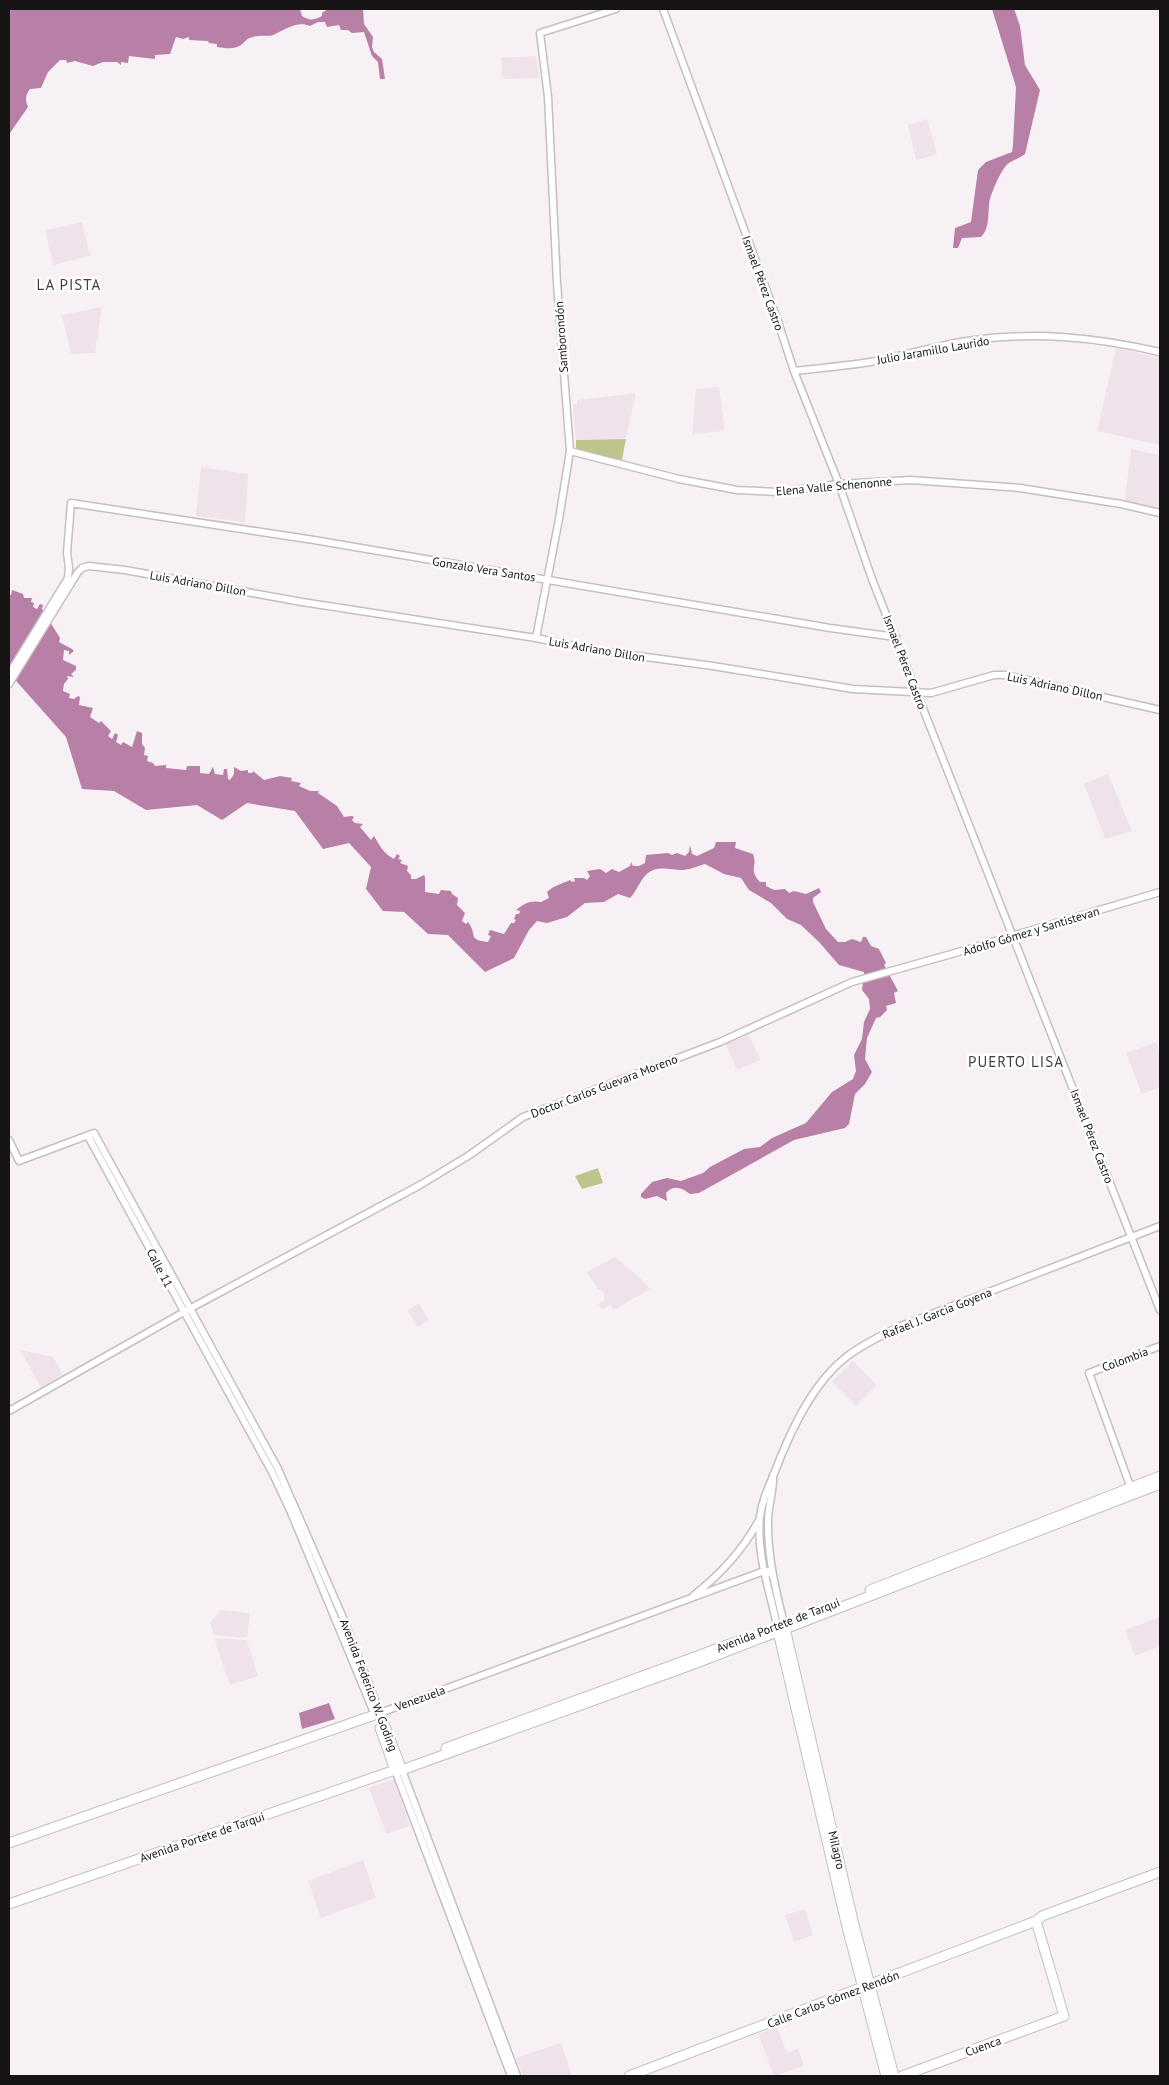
<svg xmlns="http://www.w3.org/2000/svg" width="1169" height="2085" font-family="'PT Sans',sans-serif">
<style>
.built{fill:#f0e2eb}
.green{fill:#bec58c}
.water{fill:#b87fa7}
.lines{fill:none;stroke-linecap:round;stroke-linejoin:round}
.minor-casing{stroke:#c5bec2;stroke-width:9}
.major-casing{stroke:#c5bec2;stroke-width:11}
.minor{stroke:#fff;stroke-width:6}
.major{stroke:#fff;stroke-width:9}
.labels{text-anchor:middle;dominant-baseline:central;stroke-width:5;stroke-linejoin:round;paint-order:stroke}
.street-label{font-size:12px;fill:#161415;stroke:#fff}
.quarter-label{font-size:15px;letter-spacing:1px;fill:#413c3f;stroke:#fff}
</style>
<rect width="100%" height="100%" fill="#f7f1f5"/>
<g class="built">
<polygon points="536,56 539,78 503,79 501,58"/>
<polygon points="927,119 937,154 916,160 908,125"/>
<polygon points="82,222 90,256 53,265 45,230"/>
<polygon points="102,307 95,353 71,354 62,315"/>
<polygon points="1116,348 1160,358 1160,445 1097,431"/>
<polygon points="719,387 725,431 692,434 696,389"/>
<polygon points="636,393 626,438 576,440 573,404 577,404 577,400"/>
<polygon points="1131,449 1160,455 1160,509 1125,501"/>
<polygon points="201,467 248,474 245,522 196,516"/>
<polygon points="1108,774 1132,831 1105,839 1084,784"/>
<polygon points="749,1035 760,1060 737,1070 726,1044"/>
<polygon points="1156,1042 1160,1054 1160,1087 1142,1094 1126,1053"/>
<polygon points="615,1257 642,1280 650,1289 614,1310 610,1305 602,1309 598,1304 603,1301 605,1293 597,1288 587,1272"/>
<polygon points="419,1303 429,1321 417,1327 408,1310"/>
<polygon points="20,1350 53,1357 63,1374 41,1387"/>
<polygon points="853,1361 877,1385 856,1406 832,1382"/>
<polygon points="221,1610 250,1613 247,1638 214,1635 210,1623"/>
<polygon points="1160,1617 1160,1646 1135,1656 1125,1630"/>
<polygon points="214,1638 247,1640 258,1676 230,1685"/>
<polygon points="394,1779 410,1826 386,1834 369,1788"/>
<polygon points="363,1860 376,1898 321,1918 308,1881"/>
<polygon points="805,1909 813,1935 794,1942 785,1915"/>
<polygon points="777,2027 787,2053 798,2049 804,2066 774,2076 758,2034"/>
<polygon points="561,2043 572,2076 523,2076 516,2058"/>
</g>
<g class="green">
<polygon points="626,439 622,460 576,450 576,440"/>
<polygon points="598,1168 603,1183 582,1189 575,1176"/>
</g>
<g class="water">
<path d="M 9,9 L 300,9 L 302,16 C 310,21 314,20 322,16 L 322,13 L 328,9 L 363,9 L 364,24 L 373,37 L 372,47 L 374,52 L 382,59 L 385,79 L 380,79 L 378,62 L 372,56 L 364,32 L 352,33 L 348,30 L 341,30 L 339,25 L 327,27 L 325,22 L 318,22 L 310,26 C 297,20 284,30 273,35 C 267,37 258,34 250,38 C 246,39 244,43 241,45 C 234,50 225,48 217,47 L 217,44 L 209,43 L 208,41 L 189,40 L 189,37 L 183,39 L 176,37 L 170,54 L 155,55 L 155,59 L 129,56 L 128,63 L 121,62 L 121,65 L 117,62 L 103,62 L 93,66 L 75,61 L 67,63 L 66,60 L 60,60 L 48,72 L 41,88 L 30,89 C 25,96 25,100 28,107 L 10,133 L 9,133 Z"/>
<path d="M 992,9 L 1014,9 L 1020,26 L 1025,65 L 1040,90 L 1025,154 C 1019,159 1009,161 1005,167 C 999,175 993,189 990,199 C 987,212 991,227 981,237 L 962,238 L 958,248 L 953,248 L 955,228 L 971,222 L 978,170 L 986,162 L 1012,152 L 1013,145 L 1016,87 Z"/>
<path d="M 12,590 L 23,594 L 24,598 L 32,598 L 31,602 L 34,603 L 33,607 L 37,609 L 40,604 L 43,605 L 42,609 L 60,638 L 59,642 L 72,649 L 74,651 L 69,655 L 69,651 L 64,650 L 63,660 L 76,666 L 76,670 L 71,674 L 74,677 L 67,676 L 68,679 L 64,684 L 63,691 L 70,694 L 69,698 L 74,699 L 78,696 L 80,697 L 79,705 L 93,708 L 90,717 L 99,723 L 101,721 L 111,731 L 108,736 L 112,739 L 115,733 L 118,735 L 116,742 L 121,745 L 123,742 L 132,747 L 137,731 L 142,733 L 142,744 L 145,748 L 144,755 L 148,756 L 147,761 L 153,763 L 155,766 L 166,765 L 166,768 L 186,770 L 187,766 L 200,766 L 200,773 L 209,774 L 213,767 L 215,774 L 223,775 L 224,769 L 227,769 L 228,779 L 230,780 L 234,774 L 234,767 L 241,771 L 248,770 L 248,773 L 252,773 L 253,771 L 264,780 L 280,776 L 292,778 L 291,781 L 301,783 L 299,786 L 310,791 L 319,791 L 318,793 L 337,806 L 344,817 L 352,816 L 354,817 L 352,820 L 355,823 L 363,824 L 360,827 L 371,840 L 374,836 C 380,846 383,853 394,859 L 397,854 L 400,856 L 398,859 L 402,860 L 400,863 L 408,866 L 407,871 L 411,875 L 411,879 L 416,879 L 424,875 L 425,877 L 425,892 L 439,894 L 441,890 L 451,891 L 452,894 L 458,898 L 457,905 L 465,913 L 462,921 L 466,924 L 468,922 C 478,935 467,940 488,942 L 491,936 L 488,935 L 490,930 L 504,934 L 511,923 L 514,923 L 516,920 L 514,919 L 516,914 L 519,914 L 520,911 L 516,910 C 524,903 531,900 541,902 L 549,898 L 547,892 C 554,885 562,884 570,880 L 572,882 L 575,881 L 574,878 L 584,878 L 587,880 L 590,876 L 587,871 L 600,869 L 606,873 L 612,869 L 619,872 L 630,866 L 631,862 L 633,866 L 639,866 L 645,863 L 646,855 L 668,853 L 672,855 L 677,853 L 685,856 L 689,852 L 690,845 L 692,854 L 697,856 L 714,848 L 716,842 L 736,842 L 735,848 L 753,854 C 758,867 748,869 760,882 L 766,882 L 766,886 L 774,890 L 785,889 L 789,893 L 794,891 L 806,894 L 819,888 L 821,892 L 813,898 L 813,902 L 826,929 L 838,942 L 845,942 L 852,939 L 861,942 L 863,937 L 866,937 L 871,946 L 879,949 L 886,963 L 884,965 L 898,991 L 894,993 L 896,1003 L 886,1006 L 887,1010 L 880,1017 L 876,1018 L 867,1038 L 865,1059 L 872,1072 L 865,1084 L 855,1094 L 849,1124 L 845,1128 L 794,1140 L 699,1193 L 690,1194 C 682,1188 674,1184 666,1193 L 667,1201 L 657,1196 L 645,1199 L 641,1197 L 641,1194 L 652,1182 L 667,1178 L 681,1181 L 703,1173 L 710,1167 L 744,1149 L 760,1147 L 772,1138 L 806,1123 L 832,1092 L 853,1079 L 856,1071 L 854,1055 L 862,1039 L 864,1022 L 870,1009 L 869,999 L 862,990 L 864,972 L 839,965 L 819,942 L 801,925 L 787,919 L 771,903 L 749,890 L 741,878 L 724,874 L 705,864 C 698,866 689,870 682,870 C 672,870 661,866 651,871 C 640,877 639,889 630,898 L 618,894 L 604,902 L 585,903 L 567,917 L 547,923 L 537,921 L 529,930 L 514,958 L 485,972 L 448,935 L 428,934 L 404,912 L 383,911 L 366,889 L 371,867 L 349,843 L 323,849 L 295,811 L 247,803 L 222,820 L 197,805 L 146,810 L 114,791 L 82,789 L 66,737 L 9,673 L 9,595 L 11,595 Z"/>
<polygon points="329,1703 335,1719 302,1729 299,1713"/>
</g>
<g class="lines">
<g class="minor-casing">
<g id="minor">
<polyline points="663,9 776,316 794,371 839,484 872,579 1160,1310"/>
<path d="M 794,371 C 820,368 845,366 870,362 C 903,356 935,346 967,341 C 1034,331 1095,337 1160,352"/>
<polyline points="570,451 679,479 737,490 778,492 839,484 911,480 1020,488 1121,504 1160,513"/>
<polyline points="536,638 559,519 570,451 557,283 548,97 540,33 616,9"/>
<polyline points="9,674 68,578 69,568 67,553 71,503 314,540 830,628 896,637"/>
<polyline points="9,684 78,572 82,568 89,566 125,570 302,602 536,638 594,650 713,666 853,689 931,693 994,675 1005,675 1160,710"/>
<polyline points="88,1136 272,1472 290,1510 375,1715"/>
<polyline points="9,1140 19,1161 94,1133 278,1469 344,1620 380,1713 764,1571 768,1571 772,1575"/>
<polyline points="9,1411 191,1308 420,1185 468,1156 523,1117 720,1042 852,982 955,953 1160,892"/>
<path d="M 773,1475 C 774,1492 767,1508 768,1525 C 768,1559 776,1591 784,1624"/>
<polyline points="1132,1491 1089,1373 1160,1346"/>
<path d="M 694,1595 C 721,1574 743,1550 759,1520"/>
<path d="M 777,1626 C 770,1591 756,1554 760,1517 C 762,1501 768,1488 774,1474 C 789,1434 811,1385 845,1358 C 861,1345 879,1337 898,1327 L 1160,1226"/>
<polyline points="395,1770 511,2076"/>
<polyline points="402,1770 517,2076"/>
</g>
</g>
<g class="major-casing">
<g id="major">
<polyline points="870,1590 1160,1476"/>
<polyline points="784,1624 854,1925 894,2076"/>
<polyline points="777,1627 847,1927 886,2076"/>
<polyline points="380,1728 395,1770"/>
<polyline points="446,1748 741,1640"/>
<polyline points="9,1843 380,1713 402,1770"/>
<polyline points="9,1904 395,1770 402,1770 694,1664 1160,1484"/>
<polyline points="629,2076 1036,1921 1042,1916 1160,1872"/>
<polyline points="902,2076 1064,2016 1036,1921"/>
</g>
</g>
<use href="#minor" class="minor"/>
<use href="#major" class="major"/>
</g>
<g class="labels">
<g class="street-label">
<text transform="translate(763 283) rotate(70)">Ismael Pérez Castro</text>
<text transform="translate(561 337) rotate(-94)">Samborondón</text>
<text transform="translate(933 350) rotate(-10)">Julio Jaramillo Laurido</text>
<text transform="translate(834 486) rotate(-5)">Elena Valle Schenonne</text>
<text transform="translate(484 569) rotate(9)">Gonzalo Vera Santos</text>
<text transform="translate(198 583) rotate(10)">Luis Adriano Dillon</text>
<text transform="translate(597 649) rotate(10)">Luis Adriano Dillon</text>
<text transform="translate(905 662) rotate(69)">Ismael Pérez Castro</text>
<text transform="translate(1055 686) rotate(12)">Luis Adriano Dillon</text>
<text transform="translate(1031 931) rotate(-17)">Adolfo Gómez y Santistevan</text>
<text transform="translate(604 1086) rotate(-21)">Doctor Carlos Guevara Moreno</text>
<text transform="translate(1092 1136) rotate(69)">Ismael Pérez Castro</text>
<text transform="translate(160 1268) rotate(62)">Calle 11</text>
<text transform="translate(937 1313) rotate(-22)">Rafael J. Garcia Goyena</text>
<text transform="translate(1125 1359) rotate(-21)">Colombia</text>
<text transform="translate(778 1625) rotate(-21)">Avenida Portete de Tarqui</text>
<text transform="translate(369 1685) rotate(69)">Avenida Federico W. Goding</text>
<text transform="translate(420 1698) rotate(-20)">Venezuela</text>
<text transform="translate(202 1837) rotate(-19)">Avenida Portete de Tarqui</text>
<text transform="translate(837 1850) rotate(77)">Milagro</text>
<text transform="translate(833 1999) rotate(-21)">Calle Carlos Gómez Rendón</text>
<text transform="translate(983 2046) rotate(-20)">Cuenca</text>
</g>
<g class="quarter-label">
<text x="69" y="284">LA PISTA</text>
<text x="1016" y="1061">PUERTO LISA</text>
</g>
</g>
<rect width="1169" height="2085" fill="none" stroke="#161415" stroke-width="20"/>
</svg>
